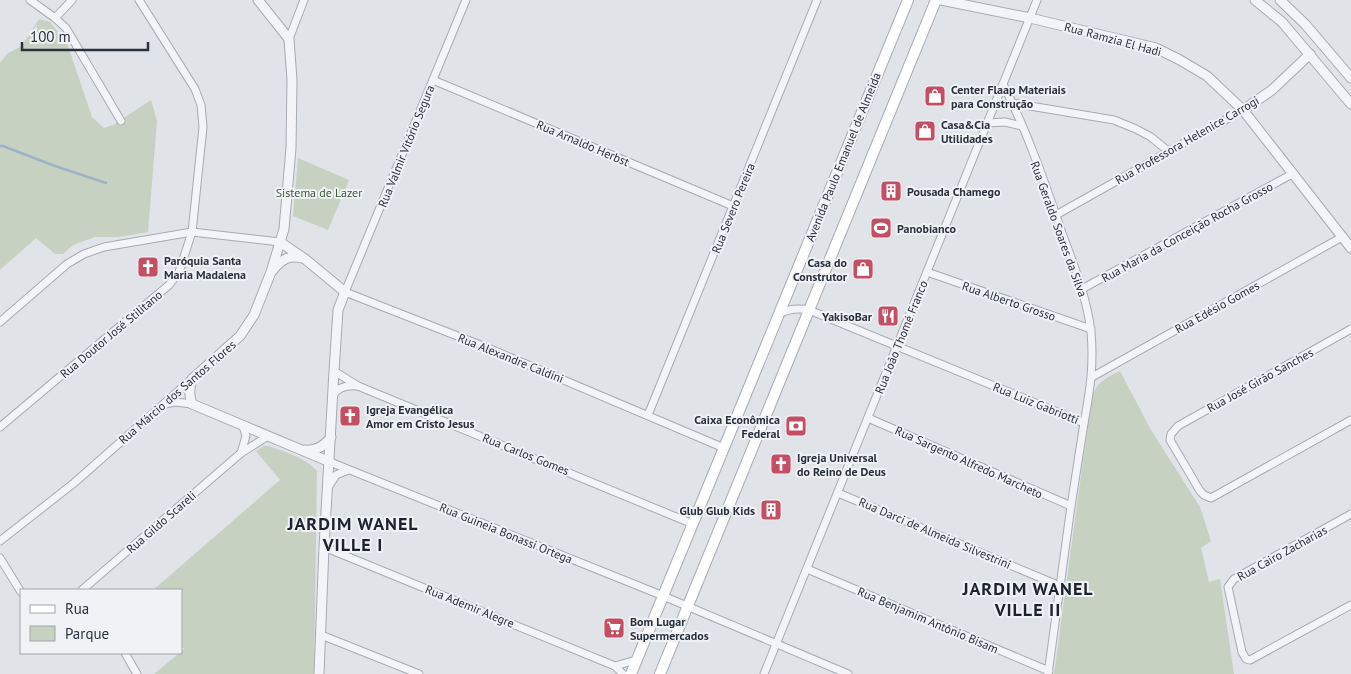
<svg xmlns="http://www.w3.org/2000/svg" width="1351" height="674" font-family="'PT Sans',sans-serif">
<style>
.green{fill:#c6d1c2}
.lines{fill:none;stroke-linecap:round;stroke-linejoin:round}
.stream{stroke:#9eb2c6;stroke-width:2.5}
.minor-casing{stroke:#a6abb2;stroke-width:9}
.tertiary-casing{stroke:#a6abb2;stroke-width:11}
.secondary-casing{stroke:#a6abb2;stroke-width:12}
.minor{stroke:#f3f4f7;stroke-width:7}
.tertiary{stroke:#f3f4f7;stroke-width:9}
.secondary{stroke:#fff;stroke-width:10}
.labels{text-anchor:middle;dominant-baseline:central;stroke-width:4;stroke-linejoin:round;paint-order:stroke}
.street-label{font-size:12px;fill:#2a323e;stroke:#f0f2f6}
.poi-label{font-size:12px;font-weight:bold;fill:#2a323e;stroke:#f0f2f6;text-anchor:start}
.park-label{font-size:12px;fill:#3f5938;stroke:#f0f2f6}
.district-label{font-size:18px;font-weight:bold;letter-spacing:1px;fill:#1c232f;stroke:#f0f2f6}
</style>
<rect width="100%" height="100%" fill="#e0e4e8"/>
<g class="green">
<polygon points="39,19 50,22 67,43 92,117 104,128 113,125 151,100 157,121 148,232 119,237 95,237 73,245 63,254 55,254 36,238 0,270 0,63 8,53 22,46"/>
<polygon points="298,158 349,180 328,230 293,216"/>
<path d="M 1120,371 L 1151,430 L 1200,507 L 1211,541 L 1201,548 L 1209,582 L 1220,579 L 1234,674 L 1054,674 L 1092,395 C 1098,382 1107,377 1120,371 Z"/>
<path d="M 264,446 L 269,446 C 284,452 307,458 317,471 L 314,674 L 154,674 L 184,649 L 181,646 L 181,590 L 153,590 L 280,480 L 256,451 Z"/>
</g>
<g class="lines">
<polyline class="stream" points="0,146 3,146 55,166 106,183"/>
<g class="minor-casing">
<g id="minor">
<polyline points="30,0 55,18 66,28 121,121"/>
<polyline points="466,0 345,292 488,348 724,448"/>
<polyline points="55,18 72,0"/>
<polyline points="289,39 304,0"/>
<polyline points="433,80 733,206"/>
<path d="M 1003,84 C 1027,131 1045,183 1062,233 C 1074,265 1087,298 1091,332 C 1094,365 1090,391 1084,423"/>
<polyline points="1012,103 1114,120 1136,129 1151,137 1168,151"/>
<polyline points="987,123 1005,122 1022,126"/>
<polyline points="1056,215 1243,110"/>
<polyline points="927,272 1091,329"/>
<polyline points="1082,289 1292,174"/>
<path d="M 779,314 C 788,309 798,308 809,310 L 1084,423 L 1071,506 L 1048,674"/>
<polyline points="0,322 67,264 84,254 104,247 192,232 280,242"/>
<polyline points="1351,329 1178,426 1171,434 1170,440 1200,491 1204,495 1211,498 1351,420"/>
<polyline points="334,371 358,386 693,524"/>
<polyline points="1092,377 1342,237"/>
<path d="M 333,396 C 338,386 348,385 358,386"/>
<polyline points="165,404 175,402 192,404"/>
<polyline points="648,415 817,0"/>
<polyline points="868,418 1071,506"/>
<polyline points="0,427 169,285 179,272 192,232 203,127 201,105 195,89 139,0"/>
<polyline points="241,453 246,436 243,426"/>
<polyline points="330,462 656,593 848,674"/>
<polyline points="329,486 336,475 348,470"/>
<polyline points="838,493 1060,586"/>
<polyline points="1351,514 1234,579 1228,587 1242,652 1246,659 1250,660 1351,605"/>
<polyline points="0,541 74,483 192,379"/>
<polyline points="324,547 615,666"/>
<polyline points="0,558 21,592"/>
<polyline points="807,569 1049,671"/>
<polyline points="82,590 241,453 268,436"/>
<polyline points="321,635 419,674"/>
<polyline points="125,653 137,674"/>
<polyline points="623,674 615,666 636,660"/>
<polyline points="764,674 1037,0"/>
</g>
</g>
<g class="tertiary-casing">
<g id="tertiary">
<path d="M 258,0 L 289,39 L 292,80 L 291,148 L 284,229 L 271,272 L 254,315 L 240,336 L 192,379 C 189,389 189,395 192,404 L 330,462"/>
<polyline points="941,0 1030,18 1156,48 1180,60 1207,76 1243,110 1351,248"/>
<polyline points="1255,0 1282,22 1351,104"/>
<polyline points="1280,0 1305,24 1351,78"/>
<polyline points="1243,110 1272,90 1310,54"/>
<polyline points="280,242 305,259 345,292 338,310 334,371 324,547 319,674"/>
<path d="M 273,270 C 282,259 289,255 302,258"/>
<path d="M 305,450 C 316,451 324,447 331,437"/>
</g>
</g>
<g class="secondary-casing">
<g id="secondary">
<polyline points="631,674 908,0"/>
<polyline points="660,674 936,0"/>
</g>
</g>
<use href="#minor" class="minor"/>
<use href="#tertiary" class="tertiary"/>
<use href="#secondary" class="secondary"/>
</g>
<defs>
<g id="shop-square" transform="scale(1.125)"><rect x="-9" y="-9" width="18" height="18" rx="4" fill="#c44e64" stroke="#f0f2f6"/><path d="M-5-2.5h2.3a2.7 3.5 0 0 1 5.4 0H5L5.5 6h-11ZM-1.5-2.5h3a1.5 2.3 0 0 0-3 0Z" fill="#fff"/></g>
<g id="building-square" transform="scale(1.125)"><rect x="-9" y="-9" width="18" height="18" rx="4" fill="#c44e64" stroke="#f0f2f6"/><path d="M-4-6H4V6H1V3H-1V6H-4ZM-2.5-4.3h1.7v1.8h-1.7ZM.8-4.3h1.7v1.8H.8ZM-2.5-1h1.7V.8h-1.7ZM.8-1h1.7V.8H.8Z" fill="#fff"/></g>
<g id="stadium-square" transform="scale(1.125)"><rect x="-9" y="-9" width="18" height="18" rx="4" fill="#c44e64" stroke="#f0f2f6"/><path d="M0-5a6.5 5 0 1 0 0 10a6.5 5 0 1 0 0-10ZM-3.5-1.8h7v3.6h-7Z" fill="#fff"/></g>
<g id="church-square" transform="scale(1.125)"><rect x="-9" y="-9" width="18" height="18" rx="4" fill="#c44e64" stroke="#f0f2f6"/><path d="M-1.2-6h2.4v3.5h3.3v2.4h-3.3V6h-2.4V-.1h-3.3v-2.4h3.3Z" fill="#fff"/></g>
<g id="restaurant-square" transform="scale(1.125)"><rect x="-9" y="-9" width="18" height="18" rx="4" fill="#c44e64" stroke="#f0f2f6"/><path d="M-5-6h1v4h1v-4h1v4h1v-4h1v5L-1.5 .5V6h-2V.5L-5-1ZM5-6V6H3V1.5H1.5Q1.5-4 5-6Z" fill="#fff"/></g>
<g id="bank-square" transform="scale(1.125)"><rect x="-9" y="-9" width="18" height="18" rx="4" fill="#c44e64" stroke="#f0f2f6"/><path d="M-6-4H6V4H-6ZM0-2.3a2.3 2.3 0 1 0 0 4.6a2.3 2.3 0 1 0 0-4.6Z" fill="#fff"/></g>
<g id="supermarket-square" transform="scale(1.125)"><rect x="-9" y="-9" width="18" height="18" rx="4" fill="#c44e64" stroke="#f0f2f6"/><path d="M-6-5.5h2.5l.6 2H6L4.5 2H-2.5L-4.4-4H-6ZM-1.5 3.2a1.3 1.3 0 1 0 .1 0ZM3 3.2a1.3 1.3 0 1 0 .1 0Z" fill="#fff"/></g>
</defs>
<g fill-rule="evenodd">
<use href="#shop-square" x="935" y="96"/>
<use href="#shop-square" x="925" y="131"/>
<use href="#building-square" x="891" y="191"/>
<use href="#stadium-square" x="881" y="228"/>
<use href="#church-square" x="148" y="267"/>
<use href="#shop-square" x="863" y="269"/>
<use href="#restaurant-square" x="888" y="316"/>
<use href="#church-square" x="350" y="416"/>
<use href="#bank-square" x="796" y="426"/>
<use href="#church-square" x="781" y="464"/>
<use href="#building-square" x="771" y="510"/>
<use href="#supermarket-square" x="614" y="628"/>
</g>
<g class="labels">
<g class="street-label">
<text transform="translate(1113 39) rotate(15)">Rua Ramzia El Hadi</text>
<text transform="translate(1187 140) rotate(-30)">Rua Professora Helenice Carrogi</text>
<text transform="translate(583 143) rotate(23)">Rua Arnaldo Herbst</text>
<text transform="translate(406 146) rotate(-68)">Rua Valmir Vitório Segura</text>
<text transform="translate(843 157) rotate(-68)">Avenida Paulo Emanuel de Almeida</text>
<text transform="translate(733 208) rotate(-68)">Rua Severo Pereira</text>
<text transform="translate(1059 229) rotate(70)">Rua Geraldo Soares da Silva</text>
<text transform="translate(1187 232) rotate(-29)">Rua Maria da Conceição Rocha Grosso</text>
<text transform="translate(1009 301) rotate(19)">Rua Alberto Grosso</text>
<text transform="translate(1217 307) rotate(-29)">Rua Edésio Gomes</text>
<text transform="translate(111 334) rotate(-40)">Rua Doutor José Stilitano</text>
<text transform="translate(901 337) rotate(-68)">Rua João Thomé Franco</text>
<text transform="translate(511 358) rotate(22)">Rua Alexandre Caldini</text>
<text transform="translate(1260 380) rotate(-29)">Rua José Girão Sanches</text>
<text transform="translate(177 392) rotate(-41)">Rua Márcio dos Santos Flores</text>
<text transform="translate(1036 403) rotate(22)">Rua Luiz Gabriotti</text>
<text transform="translate(526 454) rotate(22)">Rua Carlos Gomes</text>
<text transform="translate(969 462) rotate(24)">Rua Sargento Alfredo Marcheto</text>
<text transform="translate(161 522) rotate(-41)">Rua Gildo Scareli</text>
<text transform="translate(506 533) rotate(22)">Rua Guineia Bonassi Ortega</text>
<text transform="translate(935 533) rotate(23)">Rua Darci de Almeida Silvestrini</text>
<text transform="translate(1282 553) rotate(-29)">Rua Cairo Zacharias</text>
<text transform="translate(470 606) rotate(22)">Rua Ademir Alegre</text>
<text transform="translate(928 620) rotate(23)">Rua Benjamim Antônio Bisam</text>
</g>
<g class="poi-label">
<text x="951" y="89">Center Flaap Materiais<tspan x="951" dy="14">para Construção</tspan></text>
<text x="941" y="124">Casa&amp;Cia<tspan x="941" dy="14">Utilidades</tspan></text>
<text x="907" y="191">Pousada Chamego</text>
<text x="897" y="228">Panobianco</text>
<text x="164" y="260">Paróquia Santa<tspan x="164" dy="14">Maria Madalena</tspan></text>
<text x="847" y="262" text-anchor="end">Casa do<tspan x="847" dy="14">Construtor</tspan></text>
<text x="872" y="316" text-anchor="end">YakisoBar</text>
<text x="366" y="409">Igreja Evangélica<tspan x="366" dy="14">Amor em Cristo Jesus</tspan></text>
<text x="780" y="419" text-anchor="end">Caixa Econômica<tspan x="780" dy="14">Federal</tspan></text>
<text x="797" y="457">Igreja Universal<tspan x="797" dy="14">do Reino de Deus</tspan></text>
<text x="755" y="510" text-anchor="end">Glub Glub Kids</text>
<text x="630" y="621">Bom Lugar<tspan x="630" dy="14">Supermercados</tspan></text>
</g>
<g class="park-label">
<text x="319" y="192">Sistema de Lazer</text>
</g>
<g class="district-label">
<text x="353" y="523">JARDIM WANEL<tspan x="353" dy="21">VILLE I</tspan></text>
<text x="1028" y="588">JARDIM WANEL<tspan x="1028" dy="21">VILLE II</tspan></text>
</g>
</g>
<rect x="20" y="589" width="162" height="65" fill="#f0f2f6" stroke="#a1a5ac"/>
<rect x="30" y="605" width="25" height="8" fill="#ffffff" stroke="#a1a5ac"/>
<text x="65" y="614" font-size="15" fill="#2a323e">Rua</text>
<rect x="30" y="626" width="25" height="15" fill="#c6d1c2" stroke="#a1a5ac"/>
<text x="65" y="639" font-size="15" fill="#2a323e">Parque</text>
<path d="M22 42v8h126v-8" fill="none" stroke="#2a323e" stroke-width="2.5"/>
<text x="30" y="42" font-size="15" fill="#2a323e" stroke="#f0f2f6" stroke-width="4" paint-order="stroke">100 m</text>
</svg>
